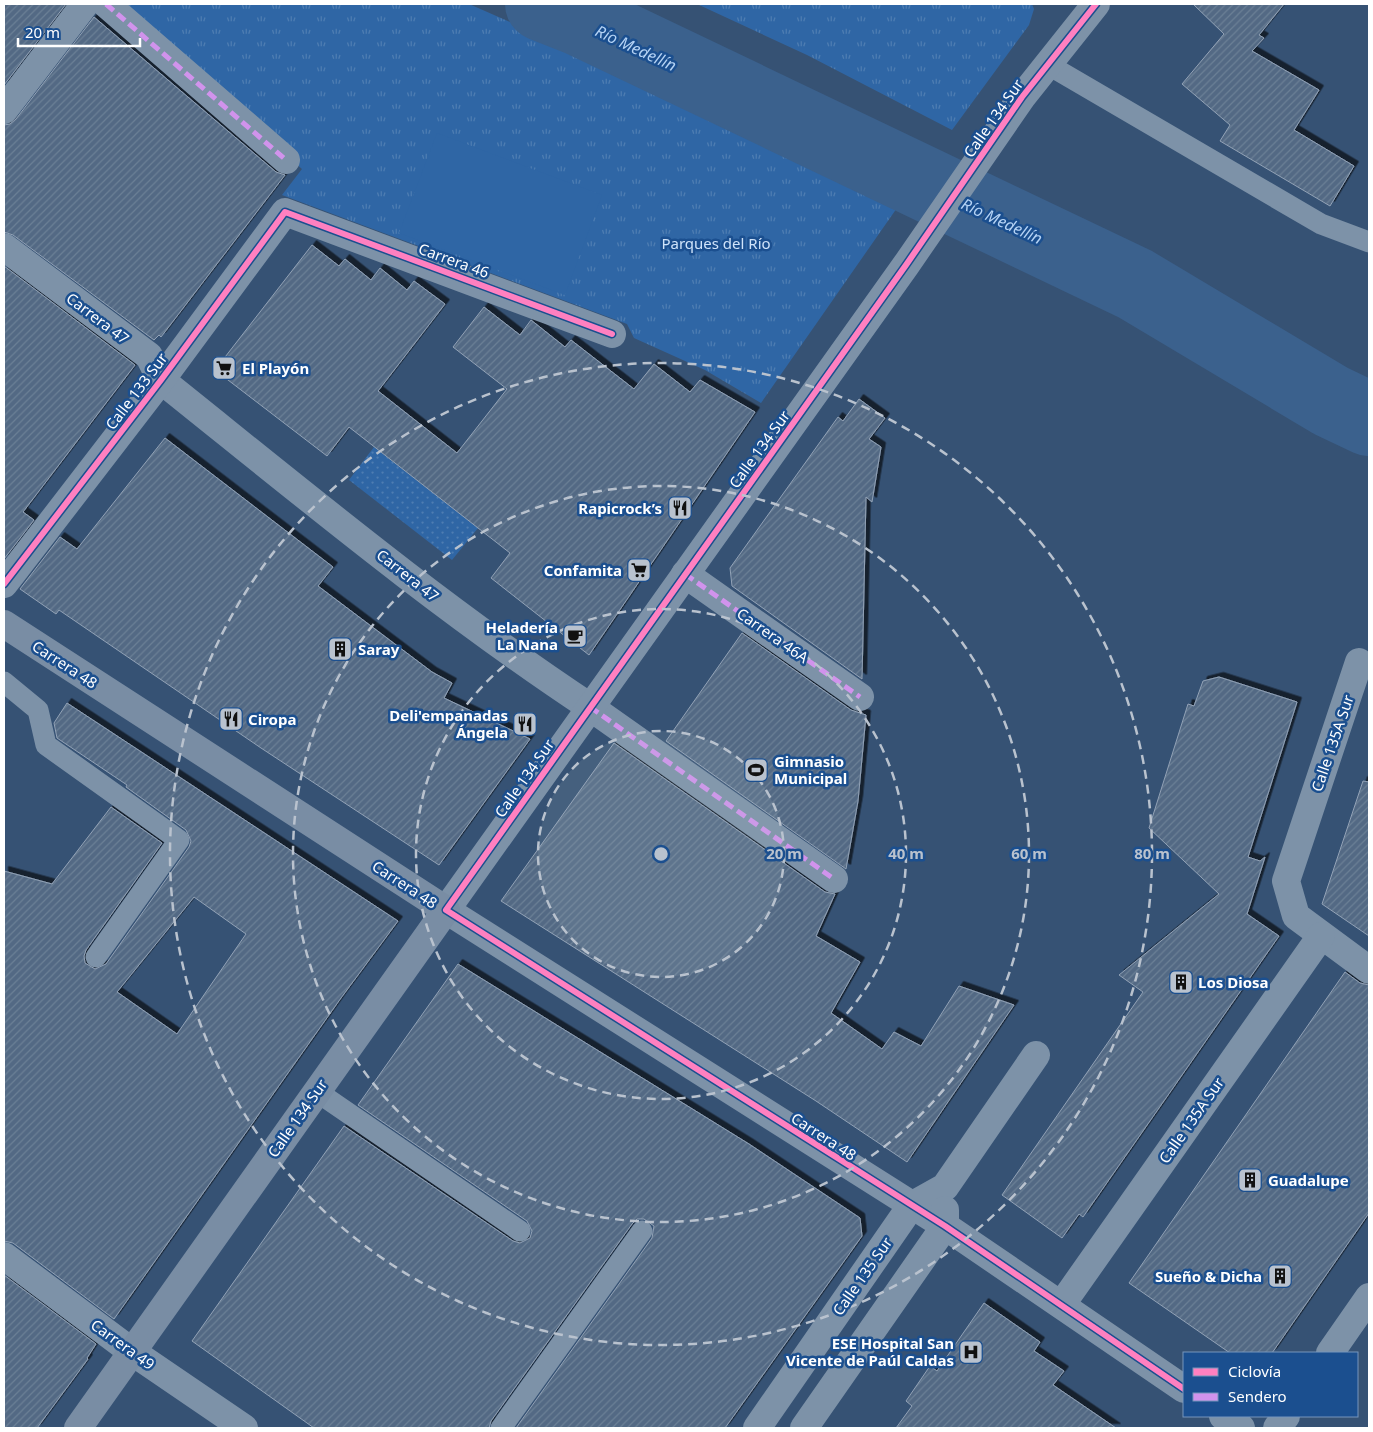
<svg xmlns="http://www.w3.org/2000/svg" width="1373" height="1432" font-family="'Noto Sans',sans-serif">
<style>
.grass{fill:url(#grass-dots)}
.park{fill:url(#park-tufts)}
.pitch{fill:#2f66a5}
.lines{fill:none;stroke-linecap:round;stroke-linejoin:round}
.river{stroke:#3b618d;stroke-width:74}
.building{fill:url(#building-hatch);stroke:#92a2b6;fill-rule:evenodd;filter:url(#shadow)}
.service{stroke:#7d92a8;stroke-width:21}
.pedestrian{stroke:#7d92a8;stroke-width:28}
.minor{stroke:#7d92a8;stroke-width:28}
.tertiary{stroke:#7d92a8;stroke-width:28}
.secondary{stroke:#798da4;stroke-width:28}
.quiet{stroke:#d193ec;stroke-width:5;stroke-dasharray:10 5;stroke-linecap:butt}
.cycleway-casing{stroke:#1b4f8f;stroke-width:9}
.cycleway{stroke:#ff80c0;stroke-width:6}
.ring{fill:none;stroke:#b9c2ce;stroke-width:2.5;stroke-dasharray:9 6}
.labels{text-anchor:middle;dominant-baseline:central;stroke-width:5;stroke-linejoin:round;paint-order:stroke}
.street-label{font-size:15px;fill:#fff;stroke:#1b4f8f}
.park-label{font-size:15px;fill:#cfe3fa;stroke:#1b4f8f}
.poi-label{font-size:15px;font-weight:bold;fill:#fff;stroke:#1b4f8f;text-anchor:start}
.water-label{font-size:16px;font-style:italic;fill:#b5d3f5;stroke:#1b4f8f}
.centre{fill:#b9c2ce;stroke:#1b4f8f;stroke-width:2.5}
.ring-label{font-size:15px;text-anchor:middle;font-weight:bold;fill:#b9c2ce;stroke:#1b4f8f;stroke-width:5;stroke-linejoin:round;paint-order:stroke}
</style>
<defs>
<pattern id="grass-dots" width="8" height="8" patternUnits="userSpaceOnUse" patternTransform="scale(1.25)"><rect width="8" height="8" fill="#2f66a5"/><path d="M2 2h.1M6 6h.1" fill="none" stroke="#4e7db2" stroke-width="1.8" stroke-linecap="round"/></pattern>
<pattern id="park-tufts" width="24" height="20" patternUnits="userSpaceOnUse" patternTransform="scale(1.25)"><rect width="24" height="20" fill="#2f66a5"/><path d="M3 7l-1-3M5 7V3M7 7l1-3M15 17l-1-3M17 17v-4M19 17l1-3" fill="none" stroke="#4e7db2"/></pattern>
<pattern id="building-hatch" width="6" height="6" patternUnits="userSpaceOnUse" patternTransform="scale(1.25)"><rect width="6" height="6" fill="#526984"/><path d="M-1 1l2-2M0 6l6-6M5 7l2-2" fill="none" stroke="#6c8096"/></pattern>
<filter id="shadow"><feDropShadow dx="4.5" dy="-4.5" stdDeviation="0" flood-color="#0009"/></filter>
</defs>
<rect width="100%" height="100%" fill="#365274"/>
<polygon class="grass" points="374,447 478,528 452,560 349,480"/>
<g class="park">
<polygon points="113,4 469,4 906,195 761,403 705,370 634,338 627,324 282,195 302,169"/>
<polygon points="697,4 1032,4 1034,9 1029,25 952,130 807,55"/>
</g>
<polygon class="pitch" points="437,133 602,195 565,295 399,233"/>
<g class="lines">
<polyline class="river" points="542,4 580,19 1135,284 1331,401 1369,419"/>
</g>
<g class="building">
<polygon points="4,4 66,4 4,85"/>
<polygon points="1193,4 1284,4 1259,35 1264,38 1252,51 1319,90 1294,130 1354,166 1330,206 1220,141 1230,125 1182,84 1224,34"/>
<polygon points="94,17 276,172 285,175 161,337 159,335 154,340 13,235 4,232 4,125 10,124 16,119"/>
<polygon points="312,245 339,266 345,259 371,280 380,268 407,290 414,281 445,304 378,391 457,453 507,389 453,347 484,307 520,335 531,320 565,347 571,340 634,389 654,364 690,392 700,380 755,412 589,655 491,578 510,553 349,427 327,456 215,370"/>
<polygon points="4,266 135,365 23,512 34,520 4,559"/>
<polygon points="859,399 885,418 869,439 881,447 872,502 866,497 862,679 732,586 730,568 838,417 843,421"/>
<polygon points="165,438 333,567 318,586 432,672 452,683 444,698 530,739 439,865 261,748 59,610 56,614 20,589 60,537 77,549"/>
<polygon points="742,633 851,710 866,715 858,801 846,869 666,741"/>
<polygon points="1219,677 1297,702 1248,857 1260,861 1265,857 1247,914 1279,936 1083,1217 1079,1214 1062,1238 1002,1195 1143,992 1119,975 1219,894 1149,828 1188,704 1194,706 1203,681"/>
<path d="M 67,703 L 398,921 L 341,998 L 114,1319 L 13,1243 L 4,1241 L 4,871 L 52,884 L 111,807 L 162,843 L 86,950 L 84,956 L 85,963 L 95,969 L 106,964 L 189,847 L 191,841 L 186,830 L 126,787 L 127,785 L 57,738 L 54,723 ZM 194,897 L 246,934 L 177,1034 L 117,992 Z"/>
<polygon points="614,743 825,892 835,894 816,936 860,962 831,1013 882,1049 894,1032 921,1046 959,986 1014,1005 907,1162 816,1101 501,901"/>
<polygon points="1363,781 1369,782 1369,936 1322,904"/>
<polygon points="458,964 749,1144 860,1218 862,1236 725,1428 516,1428 652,1238 654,1226 644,1219 637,1219 632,1224 491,1421 489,1428 314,1428 192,1341 344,1126 513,1241 520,1243 530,1238 532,1231 527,1221 358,1105"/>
<polygon points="1345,972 1360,983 1369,985 1369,1213 1272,1353 1230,1353 1129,1283"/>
<polygon points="4,1275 96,1344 87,1358 88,1359 37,1428 4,1428"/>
<polygon points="984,1303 1040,1342 1034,1351 1064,1371 1053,1385 1116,1428 896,1428 912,1406 906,1401 930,1366 937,1371"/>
</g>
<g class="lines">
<g class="service">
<polyline points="1047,64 1321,224 1369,242"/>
<polyline points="4,682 38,710 46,745 179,840 96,957"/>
<polyline points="316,1091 520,1231"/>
<polyline points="501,1428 642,1231"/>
</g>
<g class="pedestrian">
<polyline points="106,4 286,160"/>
<polyline points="685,574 860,697"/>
<polyline points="590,707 834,879"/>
</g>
<g class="minor">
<polyline points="4,110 85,4"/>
<path d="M 4,247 L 149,356 L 161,380 C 301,492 440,608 590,707"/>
<polyline points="4,584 161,380 285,212 612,334"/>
<polyline points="1359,662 1286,881 1296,916 1369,970"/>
<polyline points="446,910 945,1226 1184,1389"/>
<polyline points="4,1256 131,1351 244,1428"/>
<polyline points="1062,1304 1321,936"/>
<polyline points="1330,1353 1369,1297"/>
<polyline points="1223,1416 1241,1428"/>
<polyline points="757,1428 911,1206 945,1187 1036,1055"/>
<polyline points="804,1428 945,1226 945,1210"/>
<polyline points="1277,1428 1286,1416"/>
</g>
<polyline class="tertiary" points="446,910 906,265 1022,97 1096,4"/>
<polyline class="secondary" points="4,624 446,910 78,1428"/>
<g class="quiet">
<polyline points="106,4 286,160"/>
<polyline points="685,574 860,697"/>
<polyline points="590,707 834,879"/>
</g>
<g class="cycleway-casing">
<g id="cycleway">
<polyline points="1096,4 1022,97 906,265 446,910 945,1226 1184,1389"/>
<polyline points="4,584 161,380 285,212 612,334"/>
</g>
</g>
<use href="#cycleway" class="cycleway"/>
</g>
<circle cx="661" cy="854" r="123" fill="#b9c2ce" fill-opacity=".12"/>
<g class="ring">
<circle cx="661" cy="854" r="123"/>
<circle cx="661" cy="854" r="245"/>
<circle cx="661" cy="854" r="368"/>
<circle cx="661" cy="854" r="491"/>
</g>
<defs>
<g id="supermarket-square" transform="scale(1.25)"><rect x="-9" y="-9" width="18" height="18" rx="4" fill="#b9c2ce" stroke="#1b4f8f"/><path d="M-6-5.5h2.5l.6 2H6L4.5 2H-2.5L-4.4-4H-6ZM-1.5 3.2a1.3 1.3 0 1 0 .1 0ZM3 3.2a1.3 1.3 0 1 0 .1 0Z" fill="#111"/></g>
<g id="restaurant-square" transform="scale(1.25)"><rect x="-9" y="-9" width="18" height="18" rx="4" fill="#b9c2ce" stroke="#1b4f8f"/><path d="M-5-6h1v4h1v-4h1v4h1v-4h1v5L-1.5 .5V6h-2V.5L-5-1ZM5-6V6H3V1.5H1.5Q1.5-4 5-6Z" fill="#111"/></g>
<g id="cafe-square" transform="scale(1.25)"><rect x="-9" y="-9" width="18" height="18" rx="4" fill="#b9c2ce" stroke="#1b4f8f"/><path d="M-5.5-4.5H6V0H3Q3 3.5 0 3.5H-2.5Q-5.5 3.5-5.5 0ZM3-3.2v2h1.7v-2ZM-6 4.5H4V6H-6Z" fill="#111"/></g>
<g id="building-square" transform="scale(1.25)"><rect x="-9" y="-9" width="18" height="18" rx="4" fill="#b9c2ce" stroke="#1b4f8f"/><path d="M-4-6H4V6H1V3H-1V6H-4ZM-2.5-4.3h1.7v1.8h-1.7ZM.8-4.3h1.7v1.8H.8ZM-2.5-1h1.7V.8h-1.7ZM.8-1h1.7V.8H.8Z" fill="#111"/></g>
<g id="stadium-square" transform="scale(1.25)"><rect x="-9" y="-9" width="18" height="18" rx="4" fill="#b9c2ce" stroke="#1b4f8f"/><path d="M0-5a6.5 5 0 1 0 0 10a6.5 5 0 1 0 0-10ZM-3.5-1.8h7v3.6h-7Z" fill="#111"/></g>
<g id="hospital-square" transform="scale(1.25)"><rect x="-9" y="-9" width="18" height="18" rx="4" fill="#b9c2ce" stroke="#1b4f8f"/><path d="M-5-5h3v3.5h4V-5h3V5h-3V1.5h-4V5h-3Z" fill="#111"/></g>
</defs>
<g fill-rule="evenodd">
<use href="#supermarket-square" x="224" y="368"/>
<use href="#restaurant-square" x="680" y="508"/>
<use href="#supermarket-square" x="639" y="570"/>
<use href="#cafe-square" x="575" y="636"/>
<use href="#building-square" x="340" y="649"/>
<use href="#restaurant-square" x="231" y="719"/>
<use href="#restaurant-square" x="525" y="724"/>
<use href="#stadium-square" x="756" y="770"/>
<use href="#building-square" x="1181" y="982"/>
<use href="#building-square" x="1250" y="1180"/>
<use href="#building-square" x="1280" y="1276"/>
<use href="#hospital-square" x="971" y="1352"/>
</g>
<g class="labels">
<g class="street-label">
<text transform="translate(993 118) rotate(-55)">Calle 134 Sur</text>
<text transform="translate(454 260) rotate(20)">Carrera 46</text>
<text transform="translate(98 318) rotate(37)">Carrera 47</text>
<text transform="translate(136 391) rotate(-53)">Calle 133 Sur</text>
<text transform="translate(759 449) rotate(-54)">Calle 134 Sur</text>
<text transform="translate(408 575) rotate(38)">Carrera 47</text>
<text transform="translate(773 635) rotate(35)">Carrera 46A</text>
<text transform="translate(65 664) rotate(33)">Carrera 48</text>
<text transform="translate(1332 743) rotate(-71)">Calle 135A Sur</text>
<text transform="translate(524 778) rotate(-55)">Calle 134 Sur</text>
<text transform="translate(405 884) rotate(33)">Carrera 48</text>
<text transform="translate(297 1118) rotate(-55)">Calle 134 Sur</text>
<text transform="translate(1191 1120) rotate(-55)">Calle 135A Sur</text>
<text transform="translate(824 1136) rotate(33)">Carrera 48</text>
<text transform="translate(862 1276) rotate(-55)">Calle 135 Sur</text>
<text transform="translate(123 1344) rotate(36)">Carrera 49</text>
</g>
<g class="park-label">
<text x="716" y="243">Parques del Río</text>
</g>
<g class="poi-label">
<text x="242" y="368">El Playón</text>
<text x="662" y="508" text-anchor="end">Rapicrock’s</text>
<text x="622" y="570" text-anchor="end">Confamita</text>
<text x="558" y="627" text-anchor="end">Heladería<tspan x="558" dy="17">La Nana</tspan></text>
<text x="358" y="649">Saray</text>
<text x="508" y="715" text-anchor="end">Deli'empanadas<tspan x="508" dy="17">Ángela</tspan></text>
<text x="248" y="719">Ciropa</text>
<text x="774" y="761">Gimnasio<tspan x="774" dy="17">Municipal</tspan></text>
<text x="1198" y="982">Los Diosa</text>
<text x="1268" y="1180">Guadalupe</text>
<text x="1262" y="1276" text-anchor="end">Sueño &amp; Dicha</text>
<text x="954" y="1343" text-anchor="end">ESE Hospital San<tspan x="954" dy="17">Vicente de Paúl Caldas</tspan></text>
</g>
<g class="water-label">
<text transform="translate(636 48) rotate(25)">Río Medellín</text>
<text transform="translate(1002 221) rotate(25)">Río Medellín</text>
</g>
</g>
<circle cx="661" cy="854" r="8" class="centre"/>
<g class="ring-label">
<text x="784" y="859">20 m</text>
<text x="906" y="859">40 m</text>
<text x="1029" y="859">60 m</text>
<text x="1152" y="859">80 m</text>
</g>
<rect width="1373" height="1432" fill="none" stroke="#ffffff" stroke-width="10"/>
<rect x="1183" y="1352" width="175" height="65" fill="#1b4f8f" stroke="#7695bc"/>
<rect x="1193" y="1368" width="25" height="8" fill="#ff80c0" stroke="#7695bc"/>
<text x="1228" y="1377" font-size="15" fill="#ffffff">Ciclovía</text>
<rect x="1193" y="1393" width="25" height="8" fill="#d193ec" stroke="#7695bc"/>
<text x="1228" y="1402" font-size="15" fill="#ffffff">Sendero</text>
<path d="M18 38v8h122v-8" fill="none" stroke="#ffffff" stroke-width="2.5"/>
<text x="25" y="38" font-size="15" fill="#ffffff" stroke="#1b4f8f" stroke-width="4" paint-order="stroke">20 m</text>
</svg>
